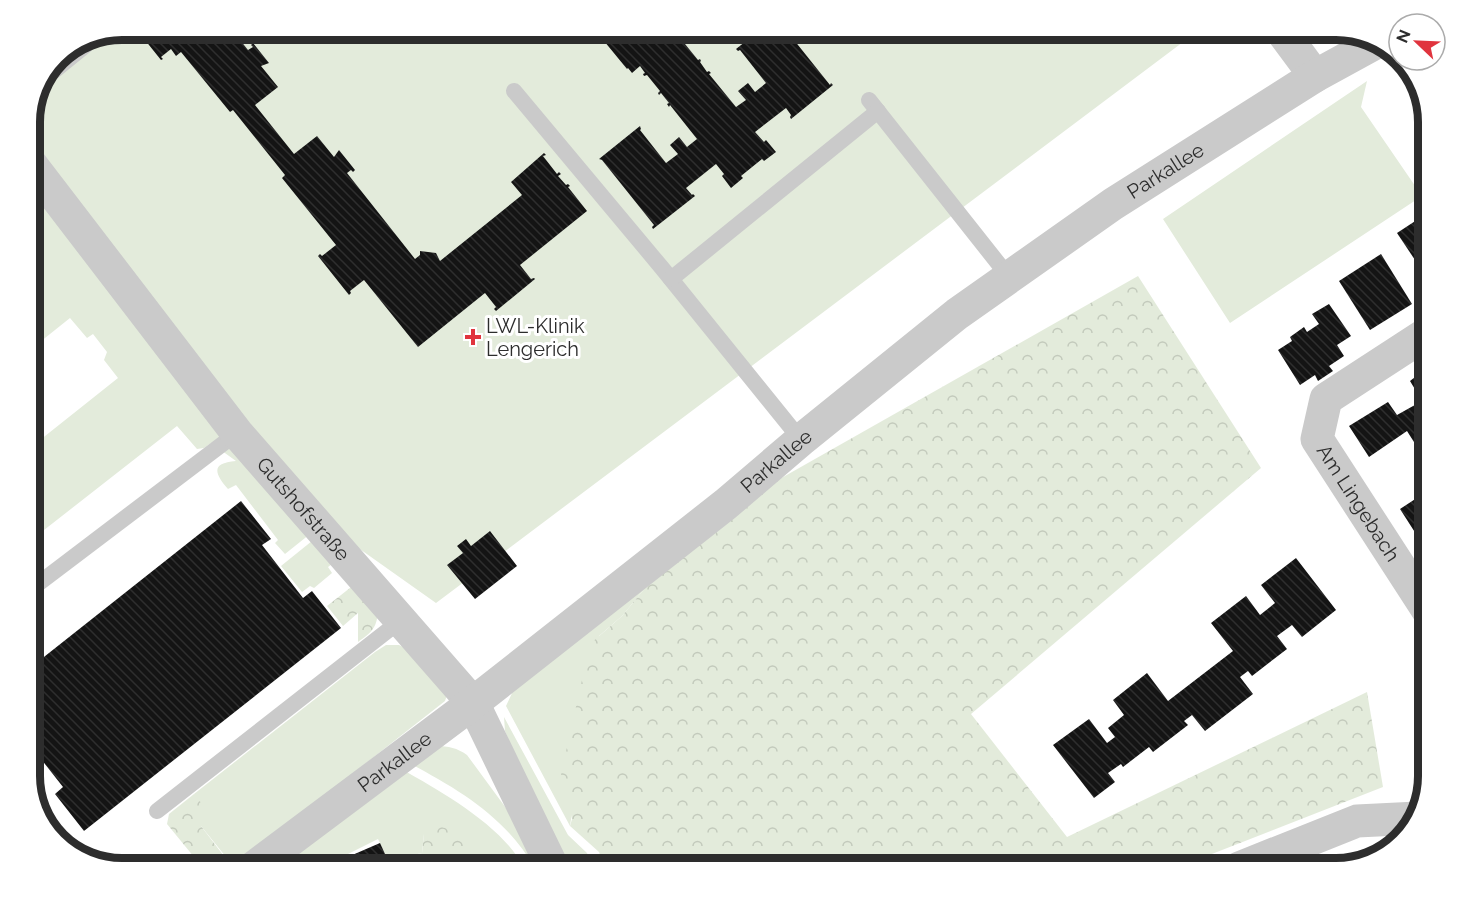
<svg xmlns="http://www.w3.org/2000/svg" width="1459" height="898" font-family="Raleway,sans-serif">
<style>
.green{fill:#e3ebdb}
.forest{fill:url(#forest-crowns)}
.building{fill:url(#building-back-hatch)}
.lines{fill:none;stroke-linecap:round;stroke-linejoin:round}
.lane{stroke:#cacaca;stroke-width:16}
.street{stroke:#cacaca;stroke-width:33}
.poi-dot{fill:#e0343e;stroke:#fff;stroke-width:2}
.labels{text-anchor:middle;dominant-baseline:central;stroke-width:6;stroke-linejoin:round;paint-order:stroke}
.street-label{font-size:20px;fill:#2d2d2d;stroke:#fff}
.poi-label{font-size:20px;fill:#2d2d2d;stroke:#fff;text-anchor:start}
.rim{fill:none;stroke:#2d2d2d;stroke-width:8}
</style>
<defs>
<pattern id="forest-crowns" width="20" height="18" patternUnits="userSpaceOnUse" patternTransform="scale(1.5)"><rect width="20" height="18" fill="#e3ebdb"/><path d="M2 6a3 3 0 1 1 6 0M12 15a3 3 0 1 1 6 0" fill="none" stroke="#c3cabc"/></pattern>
<pattern id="building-back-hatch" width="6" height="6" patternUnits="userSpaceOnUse" patternTransform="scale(1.5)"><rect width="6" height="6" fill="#141414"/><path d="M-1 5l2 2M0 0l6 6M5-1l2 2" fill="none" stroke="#2e2e2e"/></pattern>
</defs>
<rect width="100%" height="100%" fill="#fff"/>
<g class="green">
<path d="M 122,30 L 1199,30 L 436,603 L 268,484 L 310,534 L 285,554 L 275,543 L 278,540 L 236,485 L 228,489 C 214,473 211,463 236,461 L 211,443 L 204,448 L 197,449 L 177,426 L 30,541 L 30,448 L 118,378 L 104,360 L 107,352 L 93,334 L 87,338 L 70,318 L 30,350 L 30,117 L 57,57 Z"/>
<polygon points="1367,81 1361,107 1422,196 1230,323 1163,219"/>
<polygon points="312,541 336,561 328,567 332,573 314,588 310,586 302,592 281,566"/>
<polygon points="655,576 622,616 599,636 570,826 506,706 513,691"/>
<polygon points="386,645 399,645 407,649 447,695 445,701 234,867 201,826 194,794 375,652"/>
<polygon points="504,717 568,835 587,853 594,868 570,868 509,741 505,731"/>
<path d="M 436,746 C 449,746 457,748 467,755 L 517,823 L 535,868 C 505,817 461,791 411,764 Z"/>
<path d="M 403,770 C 442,792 504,827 524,868 L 489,868 L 487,861 L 424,834 L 422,853 L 396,859 L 394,868 L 391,867 L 378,839 L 342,857 L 327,868 L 278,868 Z"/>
</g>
<g class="forest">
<polygon points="1138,276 1261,468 971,714 1067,837 1367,692 1383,787 1176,868 605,868 599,852 570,826 572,819 561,774 590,644 622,616 655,576 748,497"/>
<path d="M 355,584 L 378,611 C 377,628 371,633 358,642 L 358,613 L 343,626 L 327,606 Z"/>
<polygon points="194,794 206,809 201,826 233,868 203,868 167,824 169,814"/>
<polygon points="431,824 459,832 487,862 489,868 394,868 396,860 422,853 424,834"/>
</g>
<g class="building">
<polygon points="137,30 232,30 248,50 253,47 251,45 253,43 269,63 261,66 278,87 255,105 294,154 317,136 334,157 339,150 355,170 353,172 351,170 347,173 415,259 420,255 420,251 436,253 440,261 522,195 511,182 544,153 546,155 543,156 557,174 559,172 561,174 558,176 566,185 568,184 570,186 568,187 587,211 520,265 531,279 534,278 535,279 496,311 494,309 496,307 485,293 418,347 364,280 350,291 351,293 349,295 318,256 320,254 322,256 336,245 282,178 285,175 233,110 230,112 181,52 176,56 171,49 161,57 163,59 161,60"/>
<polygon points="595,30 685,30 679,36 683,42 686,40 687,42 685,44 698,60 700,59 701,61 700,62 707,72 709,71 711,73 709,74 736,107 746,100 738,91 748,83 755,92 766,83 740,50 738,51 736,49 760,30 786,30 830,85 831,83 833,85 791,119 790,117 791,115 786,108 755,132 764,142 766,140 776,152 764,161 762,159 741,176 743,178 731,188 722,176 724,174 716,164 686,188 692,195 693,194 695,196 653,229 652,227 654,225 602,160 599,159 640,126 641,129 640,130 666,163 678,154 670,145 679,137 687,147 697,139 670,105 669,107 667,104 669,103 661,93 659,95 658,93 660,91 647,75 644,76 643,74 645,73 640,66 632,73 628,68 627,69"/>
<polygon points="1429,212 1429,281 1397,233"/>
<polygon points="1381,254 1412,304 1370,330 1339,281"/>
<polygon points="1329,304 1351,336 1337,345 1344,356 1329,366 1333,371 1318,381 1315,375 1300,385 1278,350 1292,341 1290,337 1304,327 1307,332 1319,324 1312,314"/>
<polygon points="1429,366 1429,443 1419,450 1407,431 1369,457 1349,426 1388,402 1397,415 1422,401 1410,381"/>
<polygon points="1429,469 1429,545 1425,548 1400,509 1429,490 1419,475"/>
<polygon points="241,501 271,539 262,545 303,598 312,591 341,628 84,831 55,794 63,787 30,745 30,668"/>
<polygon points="490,531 517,566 475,599 447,565 463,553 457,546 466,539 471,546"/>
<polygon points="1296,558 1336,610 1302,637 1292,625 1277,636 1287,649 1252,676 1248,671 1240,677 1253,694 1205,731 1192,715 1184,721 1188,725 1153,752 1149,747 1123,767 1121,764 1108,773 1115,782 1094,798 1053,745 1089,719 1107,743 1115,737 1108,728 1124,715 1113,700 1147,673 1168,701 1233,651 1211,623 1246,596 1260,615 1275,603 1261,585"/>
<polygon points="380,843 391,867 356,868 350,856"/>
</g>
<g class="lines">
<g class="lane">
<polyline points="49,75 86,45"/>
<polyline points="514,91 662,268 801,440"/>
<polyline points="869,100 1009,277"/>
<polyline points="671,279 878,111"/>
<polyline points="30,590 237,433"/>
<polyline points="157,811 400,621"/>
</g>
<g class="street">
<polyline points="1281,30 1315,76"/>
<path id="s1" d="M 30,163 L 237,433 L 473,703 L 553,868"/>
<path id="s2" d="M 1429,332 L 1326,399 L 1317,439 L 1429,612"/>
<path id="s3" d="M 253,868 L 473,703 L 726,504 L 801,440 L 957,314 L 1113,204 L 1315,76 L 1379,41"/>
<polyline points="1239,868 1357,821 1418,818"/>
</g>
</g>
<path class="poi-dot" d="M470 328h6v6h6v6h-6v6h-6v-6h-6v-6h6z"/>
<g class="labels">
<g class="street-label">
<text stroke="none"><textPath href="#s3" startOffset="1149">Parkallee</textPath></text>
<text stroke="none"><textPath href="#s3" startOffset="663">Parkallee</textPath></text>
<text stroke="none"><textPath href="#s2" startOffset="240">Am Lingebach</textPath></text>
<text stroke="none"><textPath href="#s1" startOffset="441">Gutshofstraße</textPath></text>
<text stroke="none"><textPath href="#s3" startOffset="177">Parkallee</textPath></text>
</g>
<g class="poi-label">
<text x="486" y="326">LWL-Klinik<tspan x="486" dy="23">Lengerich</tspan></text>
</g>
</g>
<path d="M0 0H1459V898H0ZM122 40H1336A82 82 0 0 1 1418 122V776A82 82 0 0 1 1336 858H122A82 82 0 0 1 40 776V122A82 82 0 0 1 122 40Z" fill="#fff" fill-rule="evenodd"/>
<path class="rim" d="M122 40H1336A82 82 0 0 1 1418 122V776A82 82 0 0 1 1336 858H122A82 82 0 0 1 40 776V122A82 82 0 0 1 122 40Z"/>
<g transform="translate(1417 42) rotate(293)"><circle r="28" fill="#ffffff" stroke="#ababab" stroke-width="1.5"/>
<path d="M0-4.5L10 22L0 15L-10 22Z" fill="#e0343e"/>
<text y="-9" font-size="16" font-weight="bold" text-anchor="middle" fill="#2d2d2d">N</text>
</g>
</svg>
